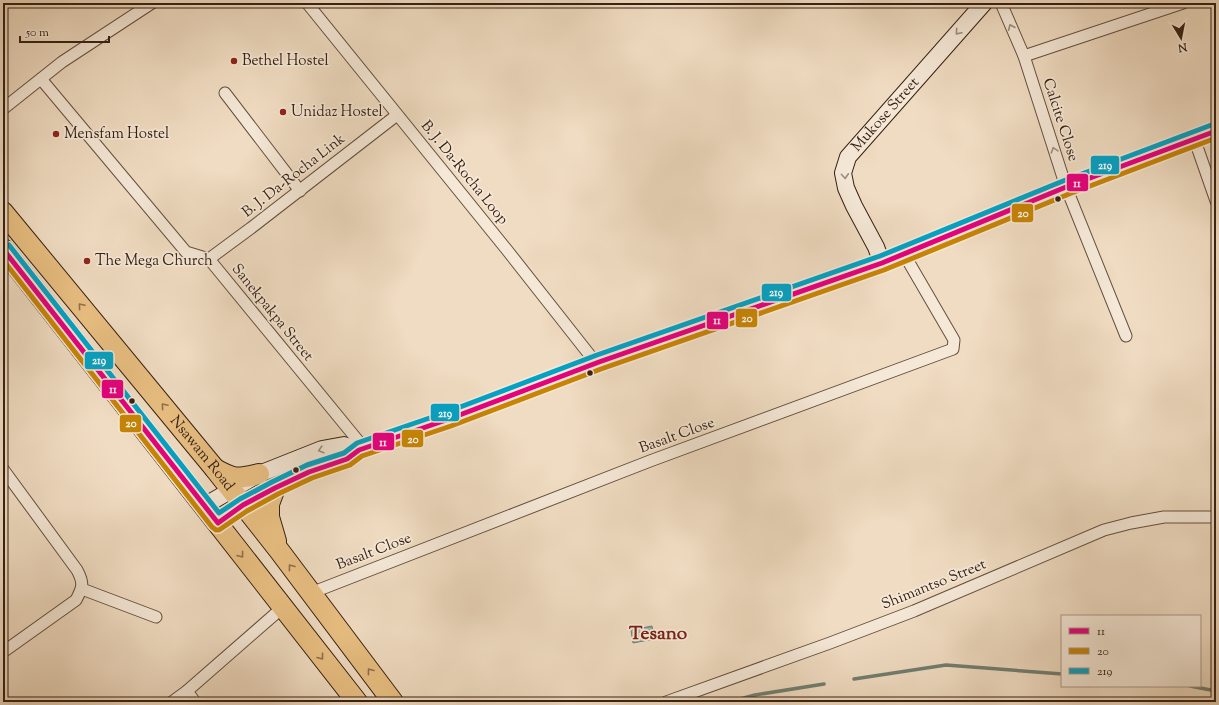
<svg xmlns="http://www.w3.org/2000/svg" width="1219" height="705" font-family="'Sorts Mill Goudy',serif">
<style>
.water{fill:url(#water-rules);stroke:#727e72}
.lines{fill:none;stroke-linecap:round;stroke-linejoin:round}
.stream{stroke:#727e72;stroke-width:3.5}
.street-casing{stroke:#644f3f;stroke-width:13}
.secondary-casing{stroke:#362013;stroke-width:18}
.highway-casing{stroke:#362013;stroke-width:22}
.street{stroke:#f5e8d7;stroke-width:11}
.secondary{stroke:#f5e8d7;stroke-width:16}
.highway{stroke:#e8be81;stroke-width:20}
.bus-1-casing{stroke:#f5e8d7;stroke-width:8}
.bus-2-casing{stroke:#f5e8d7;stroke-width:8}
.bus-3-casing{stroke:#f5e8d7;stroke-width:8}
.bus-1{stroke:#e5007d;stroke-width:5}
.bus-2{stroke:#c78405;stroke-width:5}
.bus-3{stroke:#03a2c5;stroke-width:5}
.oneway{stroke:#9f8e7f}
.oneway2{stroke:#8f6f4a}
.poi-dot{fill:#8f2418;stroke:#f5e8d7;stroke-width:1.5}
.bus-dot{fill:#362013;stroke:#f5e8d7;stroke-width:1.5}
.labels{text-anchor:middle;dominant-baseline:central;stroke-width:3.5;stroke-linejoin:round;paint-order:stroke}
.poi-label{font-size:15px;fill:#362013;stroke:#f5e8d7;text-anchor:start}
.street-label{font-size:15px;fill:#362013;stroke:#f5e8d7}
.district-label{font-size:19px;font-weight:bold;fill:#7a1f14;stroke:#f5e8d7}
.line-badge{stroke:#f5e8d7;stroke-width:1.5}
.badge-label{font-size:11px;text-anchor:middle;font-weight:bold;fill:#fff}
</style>
<defs>
<pattern id="water-rules" width="6" height="5" patternUnits="userSpaceOnUse"><rect width="6" height="5" fill="#9abcb1"/><path d="M0 2.5h6" fill="none" stroke="#85a197"/></pattern>
</defs>
<rect width="100%" height="100%" fill="#f0dcc2"/>
<filter id="stains"><feTurbulence type="fractalNoise" baseFrequency=".005" numOctaves="4"/><feColorMatrix values="0 0 0 0 .2 0 0 0 0 .09 0 0 0 0 .02 0 0 0 .5 -.17"/></filter>
<radialGradient id="worn" r=".72"><stop offset=".6" stop-color="#630" stop-opacity="0"/><stop offset="1" stop-color="#630" stop-opacity=".3"/></radialGradient>
<polygon class="water" points="652,626 654,639 633,643 631,630"/>
<g class="lines">
<g class="stream">
<polyline points="854,679 946,665 1062,674"/>
<polyline points="1190,686 1216,691"/>
<polyline points="729,702 755,695 824,684"/>
</g>
<g class="street-casing">
<g id="street">
<polyline points="307,3 507,250 596,363"/>
<polyline points="1001,3 1024,56 1066,187 1126,336"/>
<polyline points="1024,56 1183,3"/>
<polyline points="41,79 186,252 209,259 364,448"/>
<polyline points="225,93 300,191"/>
<polyline points="3,109 62,62 152,3"/>
<polyline points="1194,138 1216,201"/>
<polyline points="209,259 251,228 397,115"/>
<path d="M 3,469 L 77,570 C 84,583 83,587 76,600 L 3,652"/>
<polyline points="82,589 156,617"/>
<polyline points="311,593 650,461 953,349 954,340 904,254"/>
<polyline points="187,691 195,702"/>
<polyline points="172,702 187,691 282,608"/>
<polyline points="666,702 830,643 914,611 1104,530 1131,523 1164,517 1216,517"/>
</g>
</g>
<g class="secondary-casing">
<g id="secondary">
<path id="s1" d="M 882,263 L 876,247 L 854,206 L 846,188 L 843,173 L 848,157 L 984,3"/>
<polyline points="204,506 259,474 322,449 344,445 359,450"/>
<polyline points="218,523 243,505 275,488 309,472 347,459 359,450 449,419 599,362 882,263 1066,187 1216,131"/>
</g>
</g>
<g class="highway-casing">
<g id="highway">
<path id="s2" d="M 3,212 L 215,469 L 278,549 L 393,702"/>
<polyline points="3,249 357,702"/>
<path d="M 215,469 C 235,480 236,479 259,474"/>
<polyline points="275,488 269,504 269,517 276,541"/>
</g>
</g>
<use href="#street" class="street"/>
<use href="#secondary" class="secondary"/>
<use href="#highway" class="highway"/>
<g class="bus-1-casing">
<polyline id="bus-1" points="3,249 218,523 243,505 275,488 309,472 347,459 359,450 449,419 599,362 882,263 1066,187 1216,131"/>
</g>
<g class="bus-2-casing">
<polyline id="bus-2" points="3,260 212,527 216,530 219,530 247,511 278,494 312,478 350,465 362,456 451,426 601,369 884,270 1069,194 1216,138"/>
</g>
<g class="bus-3-casing">
<polyline id="bus-3" points="9,245 219,513 240,499 272,482 307,465 344,453 357,443 447,412 597,355 880,256 1063,181 1214,124"/>
</g>
<use href="#bus-1" class="bus-1"/>
<use href="#bus-2" class="bus-2"/>
<use href="#bus-3" class="bus-3"/>
</g>
<defs><path id="oneway-chevron" d="M-2-3.5L2.5 0L-2 3.5" fill="none" stroke-width="1.6" stroke-linecap="round" stroke-linejoin="round"/></defs>
<g class="oneway">
<use href="#oneway-chevron" transform="translate(1011 27) rotate(-113)"/>
<use href="#oneway-chevron" transform="translate(958 32) rotate(131)"/>
<use href="#oneway-chevron" transform="translate(1054 150) rotate(-108)"/>
<use href="#oneway-chevron" transform="translate(845 176) rotate(86)"/>
<use href="#oneway-chevron" transform="translate(321 450) rotate(164)"/>
</g>
<g class="oneway2">
<use href="#oneway-chevron" transform="translate(81 306) rotate(-130)"/>
<use href="#oneway-chevron" transform="translate(164 406) rotate(-130)"/>
<use href="#oneway-chevron" transform="translate(241 555) rotate(52)"/>
<use href="#oneway-chevron" transform="translate(291 567) rotate(-127)"/>
<use href="#oneway-chevron" transform="translate(321 657) rotate(52)"/>
<use href="#oneway-chevron" transform="translate(370 671) rotate(-127)"/>
</g>
<g class="poi-dot">
<circle cx="234" cy="61" r="4"/>
<circle cx="283" cy="112" r="4"/>
<circle cx="56" cy="134" r="4"/>
<circle cx="87" cy="261" r="4"/>
</g>
<g class="bus-dot">
<circle cx="1058" cy="199" r="3.5"/>
<circle cx="590" cy="373" r="3.5"/>
<circle cx="132" cy="401" r="3.5"/>
<circle cx="296" cy="470" r="3.5"/>
</g>
<g class="labels">
<g class="poi-label">
<text x="242" y="61">Bethel Hostel</text>
<text x="291" y="112">Unidaz Hostel</text>
<text x="64" y="134">Mensfam Hostel</text>
<text x="95" y="261">The Mega Church</text>
</g>
<g class="street-label">
<text stroke="none"><textPath href="#s1" startOffset="172">Mukose Street</textPath></text>
<text transform="translate(1060 120) rotate(72)">Calcite Close</text>
<text transform="translate(464 173) rotate(51)">B. J. Da-Rocha Loop</text>
<text transform="translate(294 176) rotate(-38)">B. J. Da-Rocha Link</text>
<text transform="translate(272 313) rotate(51)">Sanekpakpa Street</text>
<text transform="translate(677 436) rotate(-20)">Basalt Close</text>
<text stroke="none"><textPath href="#s2" startOffset="313">Nsawam Road</textPath></text>
<text transform="translate(374 552) rotate(-21)">Basalt Close</text>
<text transform="translate(934 585) rotate(-22)">Shimantso Street</text>
</g>
<g class="district-label">
<text x="658" y="634">Tesano</text>
</g>
</g>
<g class="line-badge">
<rect x="1090" y="155" width="30" height="20" rx="4" fill="#03a2c5"/>
<rect x="1066" y="173" width="23" height="19" rx="4" fill="#e5007d"/>
<rect x="1011" y="203" width="23" height="20" rx="4" fill="#c78405"/>
<rect x="761" y="283" width="31" height="19" rx="4" fill="#03a2c5"/>
<rect x="735" y="308" width="23" height="20" rx="4" fill="#c78405"/>
<rect x="706" y="311" width="23" height="19" rx="4" fill="#e5007d"/>
<rect x="84" y="351" width="30" height="19" rx="4" fill="#03a2c5"/>
<rect x="101" y="379" width="23" height="20" rx="4" fill="#e5007d"/>
<rect x="430" y="403" width="30" height="19" rx="4" fill="#03a2c5"/>
<rect x="119" y="414" width="23" height="19" rx="4" fill="#c78405"/>
<rect x="401" y="429" width="23" height="19" rx="4" fill="#c78405"/>
<rect x="372" y="432" width="23" height="19" rx="4" fill="#e5007d"/>
</g>
<g class="badge-label">
<text x="1105" y="169">219</text>
<text x="1077" y="187">11</text>
<text x="1023" y="217">20</text>
<text x="776" y="296">219</text>
<text x="747" y="322">20</text>
<text x="717" y="324">11</text>
<text x="99" y="364">219</text>
<text x="113" y="393">11</text>
<text x="445" y="417">219</text>
<text x="131" y="427">20</text>
<text x="413" y="443">20</text>
<text x="383" y="446">11</text>
</g>
<rect width="1219" height="705" fill="none" stroke="#f0dcc2" stroke-width="16"/>
<rect x="4" y="4" width="1211" height="697" fill="none" stroke="#362013" stroke-width="2"/>
<rect x="8" y="8" width="1203" height="689" fill="none" stroke="#362013"/>
<rect x="1061" y="615" width="140" height="72" fill="#f5e8d7" stroke="#a99889"/>
<rect x="1069" y="628" width="20" height="6" fill="#e5007d" stroke="#a99889"/>
<text x="1097" y="635" font-size="12" fill="#362013">11</text>
<rect x="1069" y="648" width="20" height="6" fill="#c78405" stroke="#a99889"/>
<text x="1097" y="655" font-size="12" fill="#362013">20</text>
<rect x="1069" y="668" width="20" height="6" fill="#03a2c5" stroke="#a99889"/>
<text x="1097" y="675" font-size="12" fill="#362013">219</text>
<g transform="translate(1181 38) rotate(170)" stroke="#f5e8d7" stroke-width="3" paint-order="stroke">
<path d="M0-3L7 15L0 10L-7 15Z" fill="#362013"/>
<text y="-6" font-size="11" font-weight="bold" text-anchor="middle" fill="#362013">N</text>
</g>
<path d="M20 36v6h89v-6" fill="none" stroke="#362013" stroke-width="2"/>
<text x="26" y="36" font-size="12" fill="#362013" stroke="#f5e8d7" stroke-width="3" paint-order="stroke">50 m</text>
<rect width="100%" height="100%" filter="url(#stains)"/>
<rect width="100%" height="100%" fill="url(#worn)"/>
</svg>
